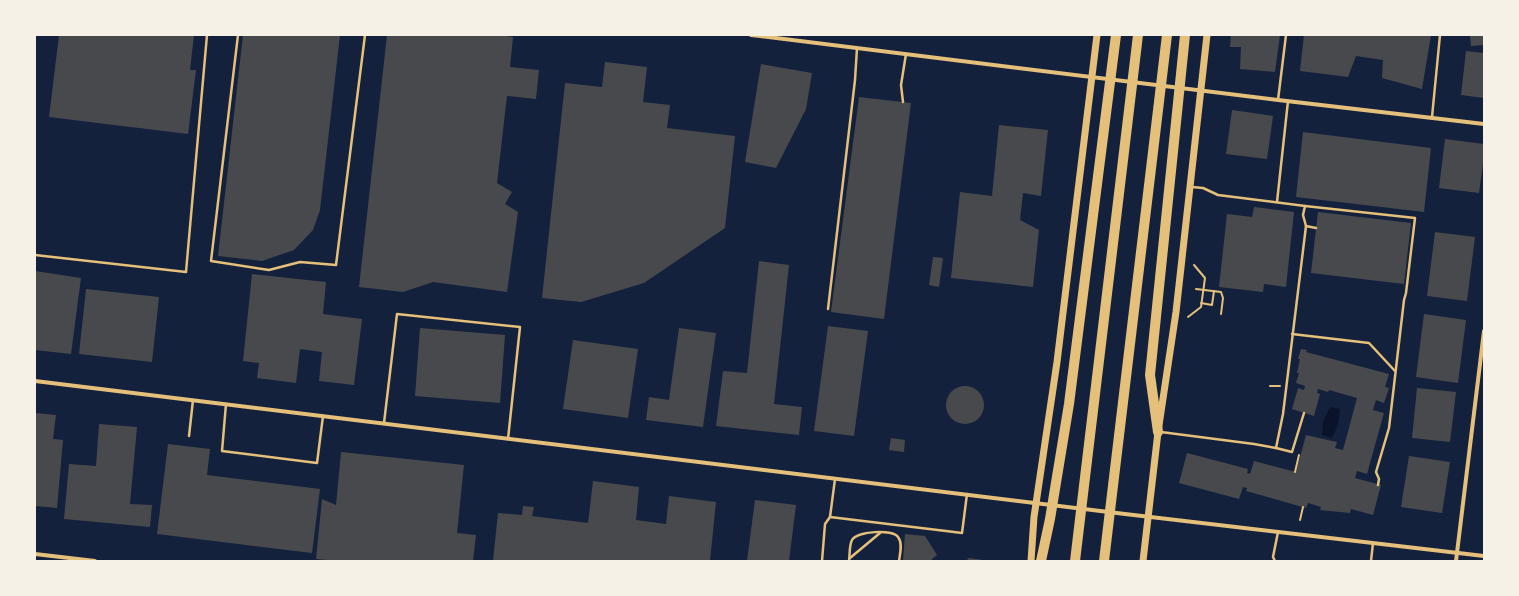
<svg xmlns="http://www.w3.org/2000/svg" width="1519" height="596" font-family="Signika,sans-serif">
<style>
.water{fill:#0b132b}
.building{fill:#48494c}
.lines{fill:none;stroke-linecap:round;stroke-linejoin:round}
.path{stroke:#e5c07b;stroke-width:2}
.service{stroke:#e5c07b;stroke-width:2.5}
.minor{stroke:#e5c07b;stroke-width:4}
.secondary{stroke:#e5c07b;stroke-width:7}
.motorway{stroke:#e5c07b;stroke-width:10}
</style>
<rect width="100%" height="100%" fill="#14213d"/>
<polygon class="water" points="1330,407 1340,409 1338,425 1332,438 1322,435 1323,422"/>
<g class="building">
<polygon points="59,35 194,35 190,70 196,70 188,134 49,117"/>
<polygon points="243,35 340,35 320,210 313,230 294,250 262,261 218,256"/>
<polygon points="387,35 498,35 513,37 510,67 539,70 536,99 507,96 497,183 512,192 505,204 518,212 507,292 433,282 403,292 359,287"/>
<polygon points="1231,35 1280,35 1275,72 1240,69 1241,47 1230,47"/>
<polygon points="1304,35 1431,35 1422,89 1382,78 1383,60 1356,56 1348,77 1300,71"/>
<polygon points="1470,35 1484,35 1484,45 1471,46"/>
<polygon points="1466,51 1484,53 1484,98 1461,95"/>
<polygon points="605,62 647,67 643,102 670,105 667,128 735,136 725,228 644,283 581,302 542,298 565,83 602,87"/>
<polygon points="761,64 812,73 806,109 776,168 745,162"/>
<polygon points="859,97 911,103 884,319 831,312"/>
<polygon points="1232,110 1273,116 1267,159 1226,154"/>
<polygon points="999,125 1048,130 1041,196 1023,193 1020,220 1039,230 1033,287 951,278 960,192 992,196"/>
<polygon points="1303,132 1431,148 1424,212 1296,197"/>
<polygon points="1445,139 1484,144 1484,156 1479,193 1439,188"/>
<polygon points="1254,207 1294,212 1286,287 1264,284 1263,292 1219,287 1227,214 1252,217"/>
<polygon points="1318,212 1411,223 1404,284 1311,273"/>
<polygon points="1435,232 1475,237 1467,301 1427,296"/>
<polygon points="933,257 943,258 939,287 929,285"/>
<polygon points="759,261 789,265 774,404 802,407 799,435 716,426 723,371 747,373"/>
<polygon points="35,271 81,278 71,354 35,350"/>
<polygon points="252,274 326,282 323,314 362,319 354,385 319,381 322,352 300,349 296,383 257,378 259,363 243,361"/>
<polygon points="86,289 159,297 152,362 79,354"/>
<polygon points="1424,314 1466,320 1458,383 1416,377"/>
<polygon points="828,326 868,331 854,436 814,431"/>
<polygon points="420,328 505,335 500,403 415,396"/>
<polygon points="679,328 716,333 703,427 646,420 649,397 669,400"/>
<polygon points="573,340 638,349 628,418 563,409"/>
<polygon points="1301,349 1307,350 1306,352 1389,374 1385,387 1389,388 1384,403 1376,400 1373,410 1384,413 1367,474 1357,471 1355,478 1381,485 1373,515 1351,509 1350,513 1320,510 1321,507 1308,503 1306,508 1246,491 1247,488 1243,487 1239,499 1179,483 1187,453 1248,469 1247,473 1250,474 1254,461 1296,472 1306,435 1337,442 1335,448 1343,450 1357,398 1329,390 1328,392 1318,389 1317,393 1320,394 1314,416 1292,409 1298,388 1304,390 1305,386 1296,383 1299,373 1297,373 1300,359 1298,359"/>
<circle cx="965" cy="405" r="19"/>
<polygon points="1417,388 1456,392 1450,442 1412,438"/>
<polygon points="35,413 56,415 53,439 63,440 57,508 35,506"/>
<polygon points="99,424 137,427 130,504 152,505 150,527 64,519 69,464 96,466"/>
<polygon points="891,438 905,440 904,452 889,450"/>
<polygon points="168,444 210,449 207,475 320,489 312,553 157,534"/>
<polygon points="341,452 464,465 457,533 476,535 473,561 339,561 316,559 322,499 336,505"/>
<polygon points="1409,456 1450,462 1442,513 1401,507"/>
<polygon points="593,481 639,487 636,520 666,524 669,496 716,502 710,561 493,561 498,513 522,515 523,506 534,507 532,516 588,523"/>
<polygon points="755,500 796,505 789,561 747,561"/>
<polygon points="905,534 925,536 937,555 932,559 932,561 903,561"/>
<polygon points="969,558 983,560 983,561 966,561"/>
</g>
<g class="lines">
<g class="path">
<polyline points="1196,289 1221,292 1223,298 1221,314"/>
<polyline points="1201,303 1212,305 1214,291"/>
<polyline points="1188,317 1201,307 1205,278 1194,265"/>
<polyline points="1270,386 1280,386"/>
<polyline points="1295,472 1299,455"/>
<polyline points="1300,520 1303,507"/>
</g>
<g class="service">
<polyline points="238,35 211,261 269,270 300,262 336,265 365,35"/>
<polyline points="1278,100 1286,35"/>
<polyline points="903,102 901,85 906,54"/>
<polyline points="1432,117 1440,35"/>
<polyline points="1192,187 1203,188 1218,195 1305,206 1303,215 1306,226"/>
<polyline points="1277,202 1288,101"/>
<polyline points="1305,206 1415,218 1406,293 1404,300 1389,428 1376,472 1379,479 1378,485"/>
<polyline points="35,255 186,272 207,35"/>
<polyline points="828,309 855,80 857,48"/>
<polyline points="1292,334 1369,343 1395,371"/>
<polyline points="226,404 222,451 317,463 323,416"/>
<polyline points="384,423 397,314 520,327 508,439"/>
<polyline points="1161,432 1254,444 1276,448 1283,414 1306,226 1316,228"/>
<polyline points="189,436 193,400"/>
<polyline points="1276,448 1292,452 1304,413"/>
<polyline points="835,479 830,517 946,531 962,533 967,494"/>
<polyline points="850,558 880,533"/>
<polyline points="822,561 825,524 830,517"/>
<path d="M 849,561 C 850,554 849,546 852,540 C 857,531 893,529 898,537 C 903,543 900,554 899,561"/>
<polyline points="1275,561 1273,557 1278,532"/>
<polyline points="1371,561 1373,543"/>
</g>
<g class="minor">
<polyline points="751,35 1278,100 1484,124"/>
<polyline points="35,381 1125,514 1484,556"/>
<polyline points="35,554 95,561"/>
<polyline points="1456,561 1484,331"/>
</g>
<g class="secondary">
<polyline points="1031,561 1034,517 1057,362 1097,35"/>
<polyline points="1143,561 1158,432 1176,312 1207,35"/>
</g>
<g class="motorway">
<polyline points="1158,432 1150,375 1185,35"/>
<polyline points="1041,561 1050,519 1069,404 1116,35"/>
<polyline points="1075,561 1138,35"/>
<polyline points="1104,561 1167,35"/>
</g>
</g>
<rect width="1519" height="596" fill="none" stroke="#f6f1e7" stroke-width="72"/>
</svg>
